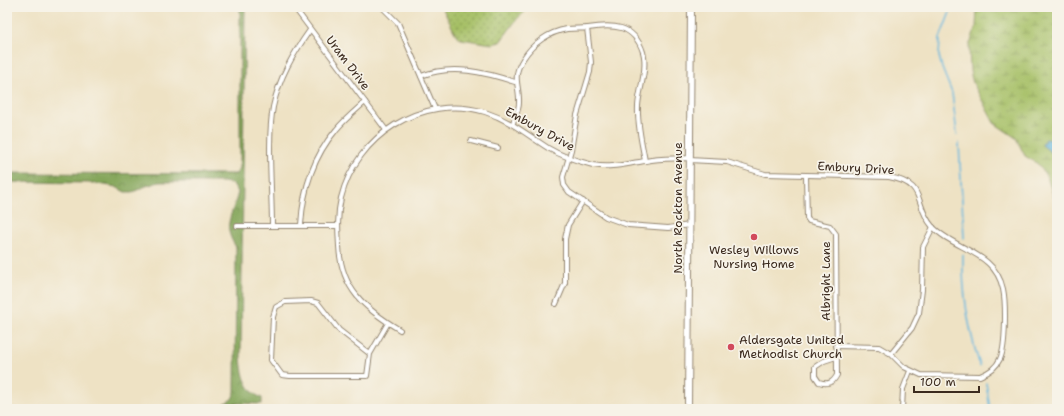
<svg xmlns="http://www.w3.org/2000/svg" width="1064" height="416" font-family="'Shantell Sans',sans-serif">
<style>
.grass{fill:url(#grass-dots);stroke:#707442}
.forest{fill:url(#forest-crowns);stroke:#60683c}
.wetland{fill:url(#wetland-marsh);stroke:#707442}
.water{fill:#63b7df;stroke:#4f707e}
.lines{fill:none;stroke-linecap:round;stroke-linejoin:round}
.stream{stroke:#63b7df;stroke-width:1.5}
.street-casing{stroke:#948671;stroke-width:6}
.secondary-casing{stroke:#948671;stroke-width:8}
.street{stroke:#fff;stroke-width:4}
.secondary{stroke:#fff;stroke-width:6}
.poi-dot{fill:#d1495b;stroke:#f7f3e8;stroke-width:1.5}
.labels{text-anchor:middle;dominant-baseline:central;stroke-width:3.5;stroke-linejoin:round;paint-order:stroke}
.street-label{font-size:12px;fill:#3b2a1e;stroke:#f7f3e8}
.poi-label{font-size:12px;fill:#3b2a1e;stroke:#f7f3e8}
</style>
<defs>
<pattern id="grass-dots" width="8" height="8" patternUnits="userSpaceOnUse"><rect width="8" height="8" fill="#a5bf65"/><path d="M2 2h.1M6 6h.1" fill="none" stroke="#889b53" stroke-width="1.8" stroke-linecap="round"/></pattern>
<pattern id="forest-crowns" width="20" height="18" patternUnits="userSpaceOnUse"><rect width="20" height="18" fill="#84a65a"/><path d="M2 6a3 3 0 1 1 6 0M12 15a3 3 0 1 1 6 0" fill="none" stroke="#6d874a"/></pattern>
<pattern id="wetland-marsh" width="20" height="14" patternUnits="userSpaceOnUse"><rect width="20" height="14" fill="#a5bf65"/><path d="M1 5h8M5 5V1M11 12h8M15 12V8" fill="none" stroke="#889b53"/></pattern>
</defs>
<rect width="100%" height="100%" fill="#f7f3e8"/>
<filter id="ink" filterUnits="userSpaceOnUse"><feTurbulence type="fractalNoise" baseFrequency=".025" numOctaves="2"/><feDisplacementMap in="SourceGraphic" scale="8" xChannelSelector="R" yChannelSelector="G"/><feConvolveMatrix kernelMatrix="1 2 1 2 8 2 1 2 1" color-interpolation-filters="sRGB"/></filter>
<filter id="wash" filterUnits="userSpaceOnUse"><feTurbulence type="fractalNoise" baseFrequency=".012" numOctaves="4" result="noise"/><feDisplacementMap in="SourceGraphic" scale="16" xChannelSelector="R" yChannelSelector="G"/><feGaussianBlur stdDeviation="0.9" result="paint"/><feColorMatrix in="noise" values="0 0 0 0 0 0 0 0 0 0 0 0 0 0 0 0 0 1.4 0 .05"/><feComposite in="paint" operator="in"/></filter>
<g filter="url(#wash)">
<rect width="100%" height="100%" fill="#eee2c4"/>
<polygon class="grass" points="442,7 530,7 517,19 500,42 492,44 461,39 456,35"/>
<path class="forest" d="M 240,7 L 245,7 L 241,356 C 242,372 245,391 262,398 L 262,404 L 225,403 L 232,399 L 235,392 L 236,247 C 221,225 233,215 238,192 L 233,184 L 224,182 L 159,182 L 146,186 L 133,192 L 125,192 L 116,187 L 93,183 L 7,182 L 7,173 L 236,174 L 240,168 Z"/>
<polygon class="wetland" points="977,7 1057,7 1057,206 1047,177 1038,164 1025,156 1016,138 994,123 973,83 970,71 969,46 976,27"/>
<polygon class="water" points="1046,139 1057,141 1057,157 1042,145"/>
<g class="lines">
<g class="stream">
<polyline points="952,7 940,38 939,56 942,68 952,93 957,134"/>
<polyline points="959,143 964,238"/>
<path d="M 963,255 C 962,291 969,331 980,366"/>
<polyline points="986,383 990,409"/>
</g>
</g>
</g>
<g filter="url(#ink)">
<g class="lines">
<g class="street-casing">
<g id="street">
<polyline points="294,7 386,130"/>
<polyline points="382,7 398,23 435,109"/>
<polyline points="587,28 591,62 590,72 577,115 571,150 563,177 564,185 569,192 606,217 628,225 668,228 690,225"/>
<path d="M 421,76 C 452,64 484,72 515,82"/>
<path d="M 513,123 C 515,116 519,110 519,103 C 520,85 511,78 523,59 C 533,43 549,32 567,29 C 574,28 581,29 588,28 C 612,24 634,24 643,52 C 648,69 639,89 638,106 C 637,125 642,143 645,161"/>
<polyline points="471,141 498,148"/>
<path d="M 689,160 L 727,162 L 765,174 L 889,177 C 928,184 913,204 932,226 C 946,242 973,249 988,263 C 996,270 1001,280 1003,289 C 1006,303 1006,347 1000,359 C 996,368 988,373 980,376 L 921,375 L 904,367 L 891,354 L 879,347 L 836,346"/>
<path d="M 806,176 L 807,218 L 809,221 L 830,226 L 836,234 L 837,375 C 833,383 828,385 819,382 L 815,376 L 815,367 L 824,361 L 836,357"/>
<path d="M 301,225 C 303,190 313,157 336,130 C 344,120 355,111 365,102"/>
<polyline points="237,226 337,226"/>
<path d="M 272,226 C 272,190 267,140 273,107 C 279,78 293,54 310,30"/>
<polyline points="556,304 565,283 565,239 568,225 583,201"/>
<path d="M 400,330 C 365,309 341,289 339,246 C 338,230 337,215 341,198 C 356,136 422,93 485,112 C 510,120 526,134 548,148 C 561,156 577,161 593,165 C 612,169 628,163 646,161 C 660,158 675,159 689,158"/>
<polyline points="370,354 339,330 318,303 311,301 285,302 276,307 273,317 271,360 282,375 290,376 367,376 370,354 388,323"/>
<polyline points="891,354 912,328 919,313 922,290 923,247 933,227"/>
<polyline points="902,409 903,389 910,371"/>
</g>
</g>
<g class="secondary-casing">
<polyline id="secondary" points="688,409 691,7"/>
</g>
<use href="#street" class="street"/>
<use href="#secondary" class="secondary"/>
</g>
</g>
<g class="poi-dot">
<circle cx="754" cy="237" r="4"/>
<circle cx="731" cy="347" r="4"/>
</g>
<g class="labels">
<g class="street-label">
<text transform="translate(348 63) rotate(53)">Uram Drive</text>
<text transform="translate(540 129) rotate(29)">Embury Drive</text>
<text transform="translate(856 168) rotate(3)">Embury Drive</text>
<text transform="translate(678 208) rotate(-90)">North Rockton Avenue</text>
<text transform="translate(826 281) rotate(-90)">Albright Lane</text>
</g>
<g class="poi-label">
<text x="754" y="250">Wesley Willows<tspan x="754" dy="14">Nursing Home</tspan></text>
<text x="739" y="340" text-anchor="start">Aldersgate United<tspan x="739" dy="14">Methodist Church</tspan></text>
</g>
</g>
<rect width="1064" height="416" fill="none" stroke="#f7f3e8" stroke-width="24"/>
<path d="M914 386v6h65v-6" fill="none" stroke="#3b2a1e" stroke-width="2"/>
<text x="920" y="386" font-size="12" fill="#3b2a1e" stroke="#f7f3e8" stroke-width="3" paint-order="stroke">100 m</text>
</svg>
